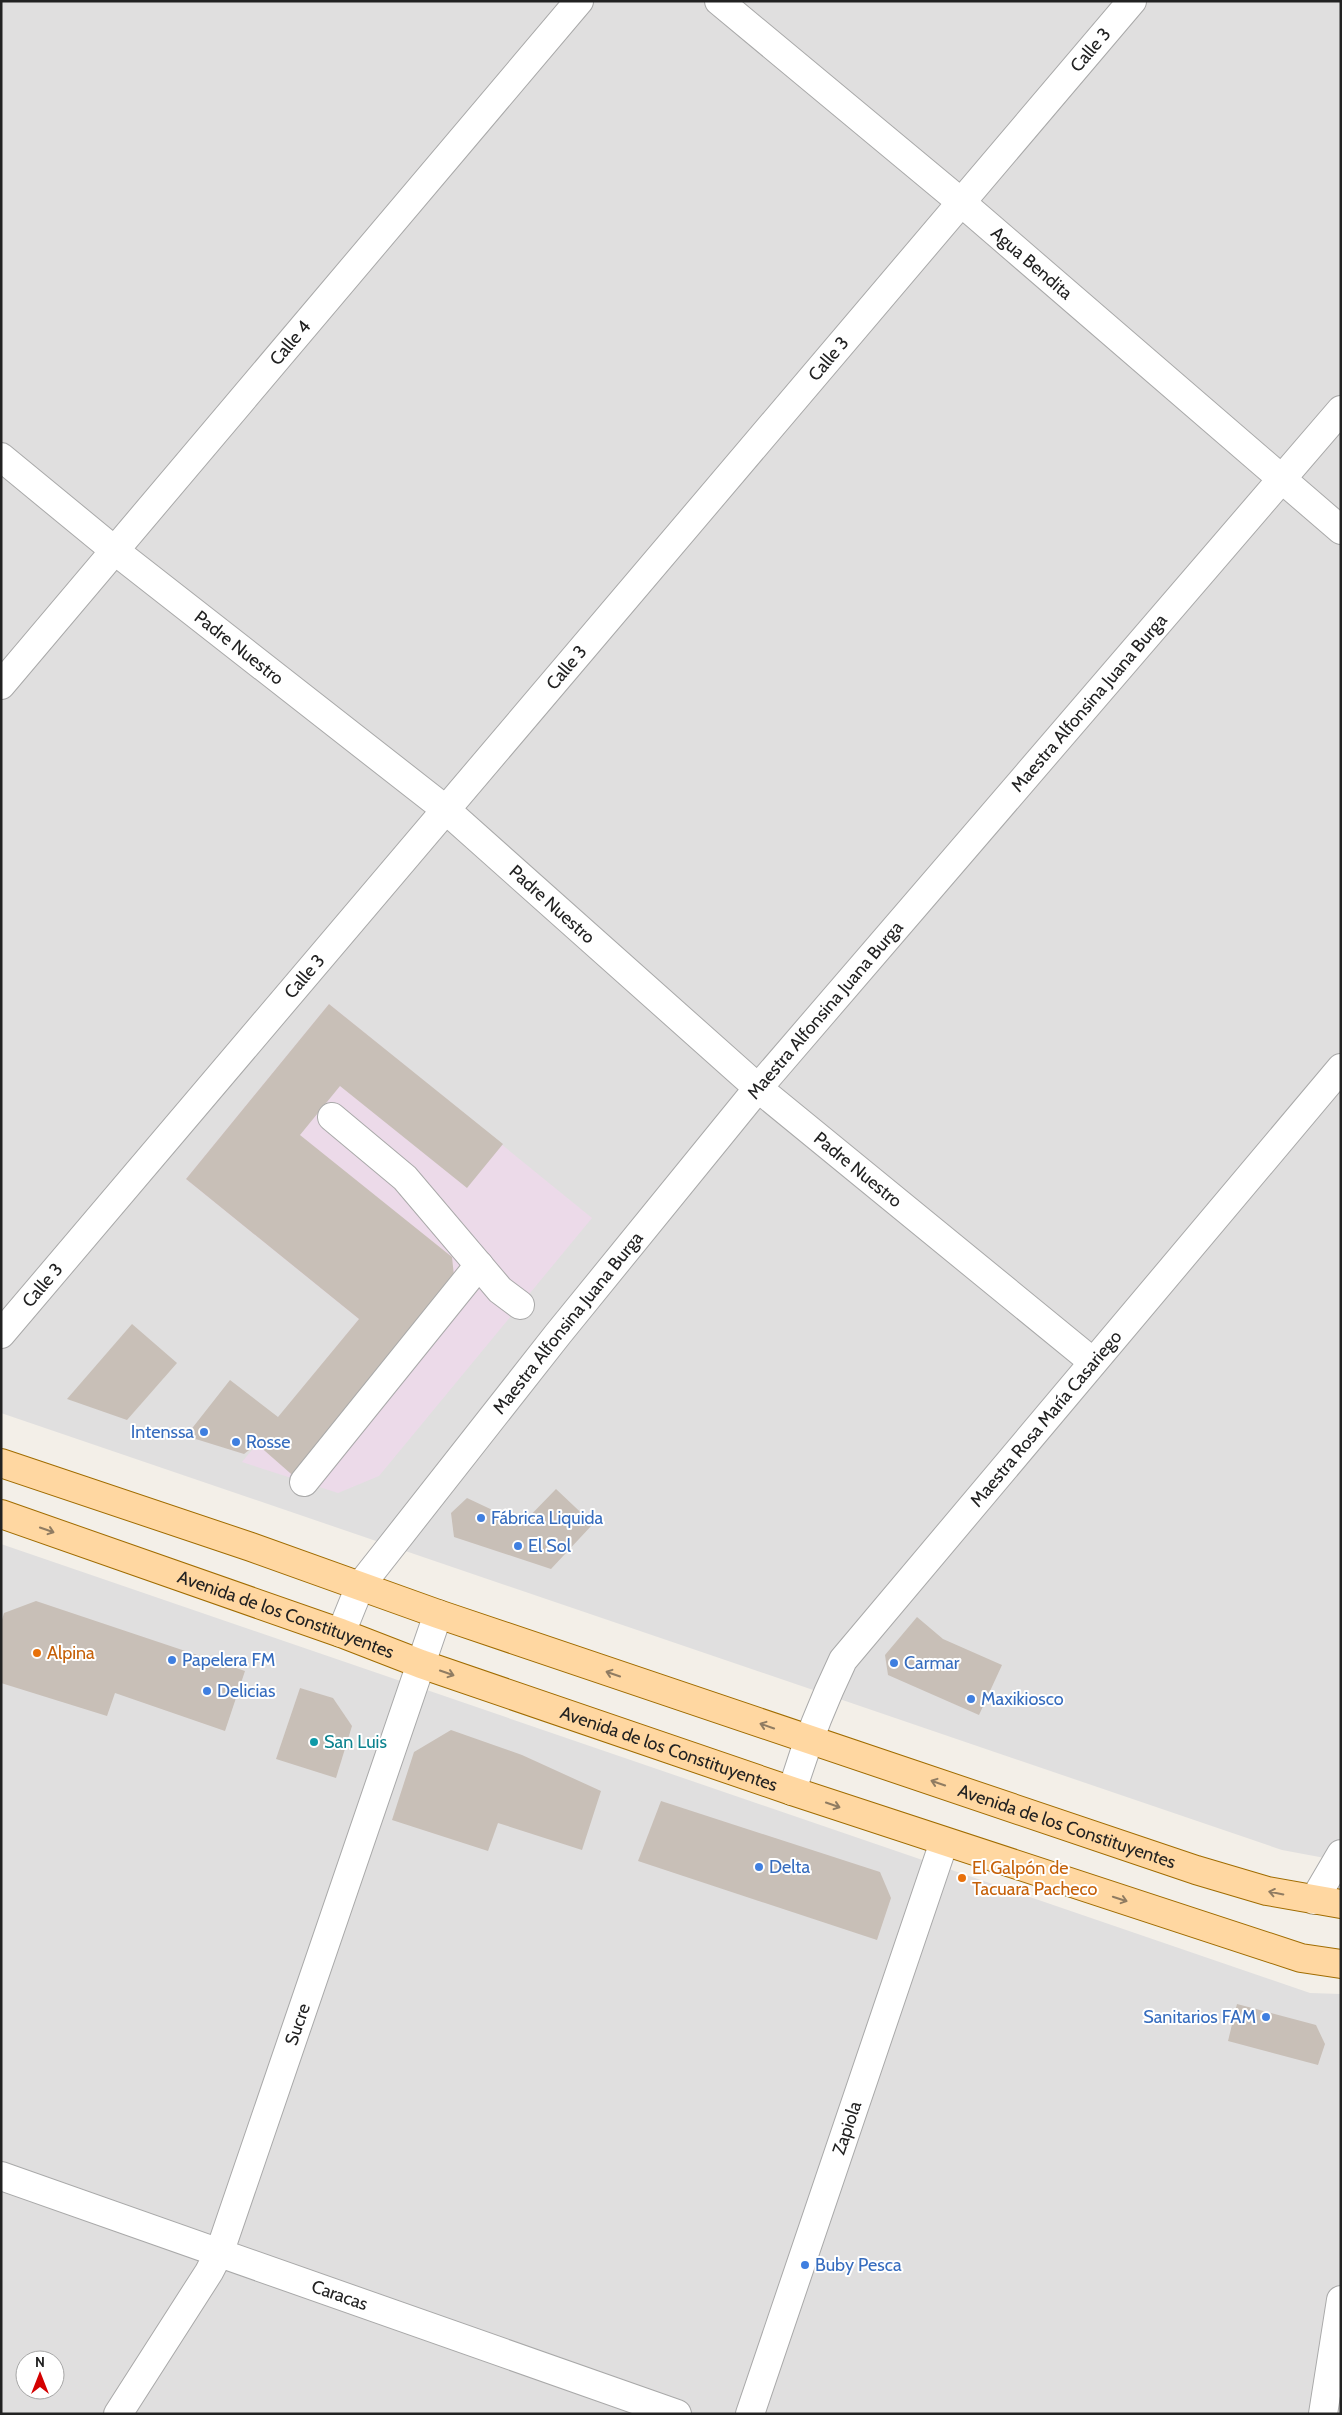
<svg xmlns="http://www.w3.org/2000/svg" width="1342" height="2415" font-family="Cabin,sans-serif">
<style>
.residential{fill:#e0dfdf;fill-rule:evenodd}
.industrial{fill:#ecdae9}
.building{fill:#c8bfb7}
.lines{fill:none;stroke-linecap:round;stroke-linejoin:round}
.minor-casing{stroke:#a9a9a9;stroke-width:30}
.major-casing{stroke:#a06c00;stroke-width:30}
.minor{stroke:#fff;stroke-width:28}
.major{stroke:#ffd7a1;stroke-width:28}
.oneway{stroke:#907c62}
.shop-dot{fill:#3f7fe0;stroke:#fff;stroke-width:2}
.food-dot{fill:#e8710a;stroke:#fff;stroke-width:2}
.culture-dot{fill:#0f9aa8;stroke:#fff;stroke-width:2}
.labels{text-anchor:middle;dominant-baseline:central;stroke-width:4;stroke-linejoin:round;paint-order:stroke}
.street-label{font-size:18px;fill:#222;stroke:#fff}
.shop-label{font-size:18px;fill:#366cbe;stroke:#fff;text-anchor:start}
.food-label{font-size:18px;fill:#c56008;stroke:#fff;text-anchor:start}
.culture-label{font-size:18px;fill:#0d838f;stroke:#fff;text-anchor:start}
</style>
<rect width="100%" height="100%" fill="#f3efe8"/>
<g class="residential">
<polygon points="1,1 1341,1 1341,1861 1282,1850 1,1413"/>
<path d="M 1,1544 L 1310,1993 L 1341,1994 L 1341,2414 L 1,2414 ZM 25,2360 L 55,2360 L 55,2390 L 25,2390 Z"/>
</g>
<polygon class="industrial" points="329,1004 592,1218 379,1476 338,1493 242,1462 359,1319 186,1179"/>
<g class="building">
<polygon points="329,1004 503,1144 467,1188 340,1086 300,1135 452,1257 455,1285 298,1480 257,1444 244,1454 186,1436 230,1380 278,1417 359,1319 186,1179"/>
<polygon points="132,1324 177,1363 127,1420 67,1399"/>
<polygon points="556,1489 593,1524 551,1569 454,1537 451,1513 467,1498 522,1524"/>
<polygon points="36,1601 245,1671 225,1731 115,1693 107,1716 1,1683 1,1623 4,1613"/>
<polygon points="917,1617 943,1639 1002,1665 979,1715 888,1675 885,1655"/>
<polygon points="300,1688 333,1698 352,1726 336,1778 276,1759"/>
<polygon points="451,1730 522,1755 601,1791 582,1850 498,1823 488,1851 392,1820 414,1752"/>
<polygon points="661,1801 880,1872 891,1898 877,1940 638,1861"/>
<polygon points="1237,2004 1316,2025 1325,2044 1318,2065 1228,2041"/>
</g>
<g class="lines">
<g class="minor-casing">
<g id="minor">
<path id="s1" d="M 719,1 L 962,203 L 1341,530"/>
<path id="s2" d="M 1,457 L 114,550 L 445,809 L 758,1088 L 1093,1362"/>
<path id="s3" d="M 1,685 L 579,1"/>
<polyline points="332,1117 405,1178 500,1290 520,1305"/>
<path id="s4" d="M 1,1334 L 1132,1"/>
<polyline points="304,1482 479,1265"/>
<path id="s5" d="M 341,1633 L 360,1586 L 558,1334 L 758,1088 L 1341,410"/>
<path id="s6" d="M 792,1791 C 806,1744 822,1704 843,1660 L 1341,1068"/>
<polyline points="1314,1900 1341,1854"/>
<path id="s7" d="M 1,2176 L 677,2414"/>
<path id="s8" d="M 118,2414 L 209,2272 L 220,2251 L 438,1614"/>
<path id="s9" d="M 750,2414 L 944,1842"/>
<polyline points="1323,2414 1341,2300"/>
</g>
</g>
<g class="major-casing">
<g id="major">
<path id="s10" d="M 1,1463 L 251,1547 L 438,1614 L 1196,1870 L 1267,1891 L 1341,1904"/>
<path id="s11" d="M 1,1514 L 341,1633 L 421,1664 L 792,1791 L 1301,1958 L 1341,1964"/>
</g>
</g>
<use href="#minor" class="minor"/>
<use href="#major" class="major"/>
</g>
<defs><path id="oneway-shaft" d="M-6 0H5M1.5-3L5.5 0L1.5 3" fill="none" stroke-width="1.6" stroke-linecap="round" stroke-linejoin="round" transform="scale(1.25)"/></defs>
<g class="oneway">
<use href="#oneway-shaft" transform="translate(47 1530) rotate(19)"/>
<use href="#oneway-shaft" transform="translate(447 1673) rotate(19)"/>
<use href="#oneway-shaft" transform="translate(613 1674) rotate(-161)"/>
<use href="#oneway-shaft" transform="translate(767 1726) rotate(-161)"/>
<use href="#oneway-shaft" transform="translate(938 1783) rotate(-161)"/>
<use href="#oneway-shaft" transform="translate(833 1805) rotate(19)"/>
<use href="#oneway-shaft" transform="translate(1276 1893) rotate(-169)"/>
<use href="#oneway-shaft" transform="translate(1120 1899) rotate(18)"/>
</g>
<g class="shop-dot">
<circle cx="204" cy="1432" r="5"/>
<circle cx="236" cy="1442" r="5"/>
<circle cx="481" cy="1518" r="5"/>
<circle cx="518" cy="1546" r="5"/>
<circle cx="172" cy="1660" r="5"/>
<circle cx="894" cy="1663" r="5"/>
<circle cx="207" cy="1691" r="5"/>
<circle cx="971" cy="1699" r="5"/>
<circle cx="759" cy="1867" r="5"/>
<circle cx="1266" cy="2017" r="5"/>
<circle cx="805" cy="2265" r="5"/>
</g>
<g class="food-dot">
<circle cx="37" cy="1653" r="5"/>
<circle cx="962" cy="1878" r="5"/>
</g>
<circle class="culture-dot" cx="314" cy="1742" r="5"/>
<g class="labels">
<g class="street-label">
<text stroke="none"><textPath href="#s4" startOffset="1684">Calle 3</textPath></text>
<text stroke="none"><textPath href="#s1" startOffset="408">Agua Bendita</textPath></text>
<text stroke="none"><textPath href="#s3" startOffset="448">Calle 4</textPath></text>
<text stroke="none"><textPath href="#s4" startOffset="1279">Calle 3</textPath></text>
<text stroke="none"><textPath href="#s2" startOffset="305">Padre Nuestro</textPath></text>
<text stroke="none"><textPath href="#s4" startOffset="874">Calle 3</textPath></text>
<text stroke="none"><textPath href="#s5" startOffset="1196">Maestra Alfonsina Juana Burga</textPath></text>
<text stroke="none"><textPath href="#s2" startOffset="710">Padre Nuestro</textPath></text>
<text stroke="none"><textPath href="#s4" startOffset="469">Calle 3</textPath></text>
<text stroke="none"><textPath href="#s5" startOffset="791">Maestra Alfonsina Juana Burga</textPath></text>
<text stroke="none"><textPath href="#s2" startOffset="1115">Padre Nuestro</textPath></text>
<text stroke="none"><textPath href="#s4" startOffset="64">Calle 3</textPath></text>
<text stroke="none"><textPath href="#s5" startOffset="386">Maestra Alfonsina Juana Burga</textPath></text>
<text stroke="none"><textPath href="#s6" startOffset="456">Maestra Rosa María Casariego</textPath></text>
<text stroke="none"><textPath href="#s11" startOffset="302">Avenida de los Constituyentes</textPath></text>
<text stroke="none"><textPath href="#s11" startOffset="708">Avenida de los Constituyentes</textPath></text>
<text stroke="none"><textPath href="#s10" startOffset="1126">Avenida de los Constituyentes</textPath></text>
<text stroke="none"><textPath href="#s8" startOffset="432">Sucre</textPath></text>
<text stroke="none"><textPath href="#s9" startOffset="302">Zapiola</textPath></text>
<text stroke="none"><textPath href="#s7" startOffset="359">Caracas</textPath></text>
</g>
<g class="shop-label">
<text x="194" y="1432" text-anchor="end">Intenssa</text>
<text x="246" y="1442">Rosse</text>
<text x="491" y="1518">Fábrica Liquida</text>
<text x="528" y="1546">El Sol</text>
<text x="182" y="1660">Papelera FM</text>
<text x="904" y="1663">Carmar</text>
<text x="217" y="1691">Delicias</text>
<text x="981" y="1699">Maxikiosco</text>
<text x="769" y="1867">Delta</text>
<text x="1256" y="2017" text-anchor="end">Sanitarios FAM</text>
<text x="815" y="2265">Buby Pesca</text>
</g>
<g class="food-label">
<text x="47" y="1653">Alpina</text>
<text x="972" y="1868">El Galpón de<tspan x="972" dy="21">Tacuara Pacheco</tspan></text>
</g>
<g class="culture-label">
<text x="324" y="1742">San Luis</text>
</g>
</g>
<rect width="1342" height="2415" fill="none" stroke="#222222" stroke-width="5"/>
<g transform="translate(40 2375)"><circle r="24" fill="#ffffff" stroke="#a7a7a7"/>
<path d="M0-4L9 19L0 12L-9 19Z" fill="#d40100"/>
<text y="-8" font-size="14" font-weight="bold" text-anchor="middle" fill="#222222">N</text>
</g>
</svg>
